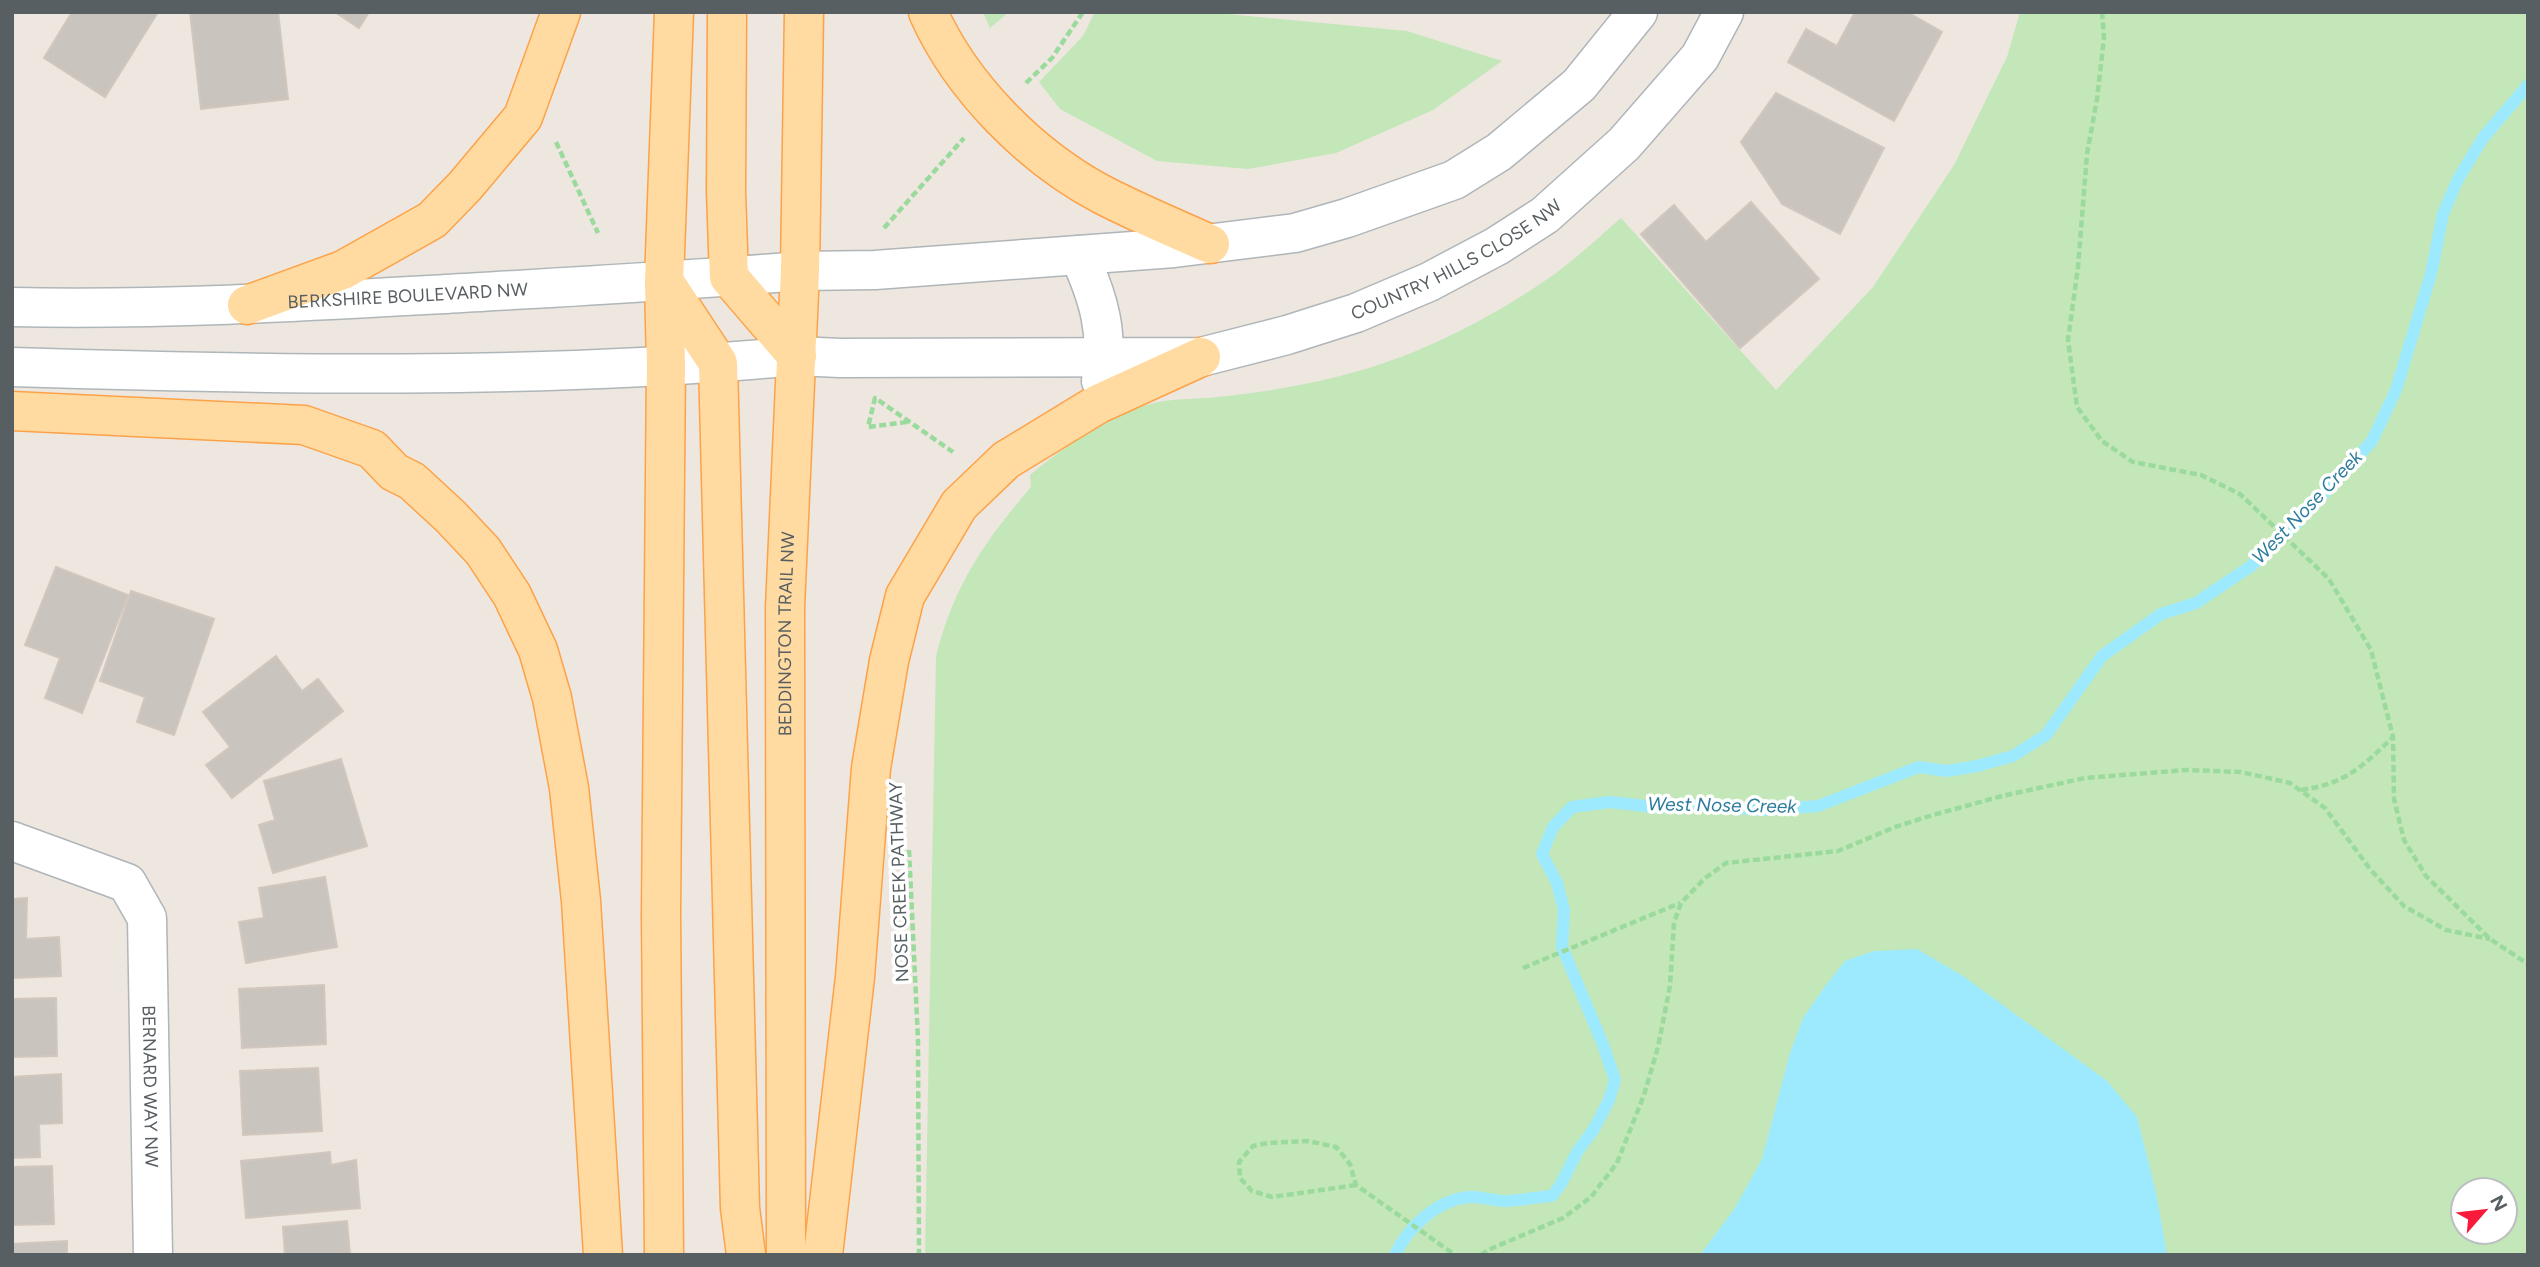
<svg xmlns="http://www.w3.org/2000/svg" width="2540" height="1267" font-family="Figtree,sans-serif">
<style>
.green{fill:#c3e7b9;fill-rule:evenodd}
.water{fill:#9deaff}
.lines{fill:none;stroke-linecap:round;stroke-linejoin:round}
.stream{stroke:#9deaff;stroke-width:12}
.building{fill:#cac4be;stroke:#d2c7bd;stroke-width:2}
.street-casing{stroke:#b0b5b9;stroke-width:41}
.secondary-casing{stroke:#afb6b9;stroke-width:41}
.primary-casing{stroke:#fda248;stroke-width:41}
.path{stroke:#9bda9d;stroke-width:4.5;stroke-dasharray:7 3.5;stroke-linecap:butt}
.street{stroke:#fff;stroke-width:38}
.secondary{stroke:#fff;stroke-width:38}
.primary{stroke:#ffdba2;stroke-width:38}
.labels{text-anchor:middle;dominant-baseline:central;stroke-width:7;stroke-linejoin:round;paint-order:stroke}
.street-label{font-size:18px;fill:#585f62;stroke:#fff}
.water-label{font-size:19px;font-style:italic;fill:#2d7c9d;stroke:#fff}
</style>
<rect width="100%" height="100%" fill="#ede7df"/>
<g class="green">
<polygon points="983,12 1009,12 990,28"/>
<polygon points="1095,12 1206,12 1407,31 1502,61 1433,110 1336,153 1248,169 1157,161 1060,109 1039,82 1083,36"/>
<path d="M 2020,12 L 2528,12 L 2528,1255 L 925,1255 L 936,656 C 954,585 984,542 1031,487 L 1030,475 C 1063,447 1115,412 1158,402 C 1180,398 1204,399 1227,396 C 1273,391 1317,383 1362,370 C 1428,351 1500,313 1556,273 C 1579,256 1600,236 1621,218 L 1776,390 L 1873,287 L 1954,165 L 2007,57 ZM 2463,1190 L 2505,1190 L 2505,1232 L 2463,1232 Z"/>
</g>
<polygon class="water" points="1917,949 1963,976 2107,1081 2137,1117 2156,1192 2167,1255 1700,1255 1735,1208 1762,1159 1790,1053 1803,1018 1826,985 1845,961 1874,951"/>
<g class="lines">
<path class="stream" d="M 1395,1255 C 1408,1227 1438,1199 1470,1197 C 1482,1196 1495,1202 1508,1201 C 1523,1200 1537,1197 1552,1196 L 1561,1184 L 1577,1152 L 1594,1129 L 1609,1100 L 1615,1080 L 1602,1042 L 1562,947 L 1564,910 L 1557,883 L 1542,854 L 1553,827 L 1572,807 L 1609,802 L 1655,807 L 1706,806 L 1765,810 L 1818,806 L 1919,767 L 1947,771 L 1977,766 L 2013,756 L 2046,735 L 2102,656 L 2161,614 L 2196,603 L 2251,566 L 2294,526 L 2372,441 L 2396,390 L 2431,274 L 2443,214 L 2458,179 L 2483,138 L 2528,85"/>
</g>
<g class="building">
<polygon points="72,12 158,12 105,97 44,58"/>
<polygon points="190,12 278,12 288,99 201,109"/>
<polygon points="335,12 369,12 359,28"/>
<polygon points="1855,12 1907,12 1942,32 1894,121 1788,62 1806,29 1837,46"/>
<polygon points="1776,93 1884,148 1840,234 1782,204 1741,142"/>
<polygon points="1751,202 1819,279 1740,348 1641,234 1674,205 1706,242"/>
<polygon points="56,567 128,595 82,713 45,698 60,658 25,645"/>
<polygon points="131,591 214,619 174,735 137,722 145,697 100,681"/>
<polygon points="276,656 302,691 318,679 343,711 232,798 206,765 230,747 203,712"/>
<polygon points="341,759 367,846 273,873 259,825 275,820 264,781"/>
<polygon points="325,877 337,947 246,963 239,922 264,918 259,888"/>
<polygon points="27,898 26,939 59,937 61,976 12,978 12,899"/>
<polygon points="324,985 326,1044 242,1048 239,989"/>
<polygon points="56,998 57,1056 12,1057 12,999"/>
<polygon points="318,1068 322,1131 243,1135 240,1071"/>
<polygon points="61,1074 62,1123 39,1124 40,1157 12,1158 12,1077"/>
<polygon points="330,1152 331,1165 356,1160 360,1208 246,1218 241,1161"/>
<polygon points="52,1166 54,1224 12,1225 12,1167"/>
<polygon points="347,1221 350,1255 285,1255 283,1227"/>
<polygon points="67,1241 67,1255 12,1255 12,1244"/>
</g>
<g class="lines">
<g class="street-casing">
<g id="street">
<path d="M 1079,255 C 1099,299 1109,333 1101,381"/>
<polyline points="800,271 875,270 1174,248 1295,233 1347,218 1454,180 1499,152 1579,85 1638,12"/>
<path id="s1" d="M 797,356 L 840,358 L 1201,357 L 1287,335 L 1356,313 L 1429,282 L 1497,246 L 1545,215 L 1624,144 L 1700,57 L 1724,12"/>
<path id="s2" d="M 12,841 L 127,883 L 147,918 L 153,1255"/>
</g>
</g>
<g class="secondary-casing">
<g id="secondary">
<path id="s3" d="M 12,307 C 157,310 301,302 446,294 C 564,287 682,281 800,271"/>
<path d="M 12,367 C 274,375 536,380 797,356"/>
</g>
</g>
<g class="primary-casing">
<g id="primary">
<polyline points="727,12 726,192 729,277 797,356"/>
<path d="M 928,12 C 961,87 1031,157 1103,195 C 1138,213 1174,228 1210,244"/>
<polyline points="664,281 718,363 740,1208 746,1255"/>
<polyline points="247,305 343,270 432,220 465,186 523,117 561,12"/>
<polyline points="12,411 304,425 372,449 394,472 412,481 451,517 483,551 512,595 538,650 552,698 569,788 581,901 603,1255"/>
<polyline points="664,1255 661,914 666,366 664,281 674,12"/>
<path id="s4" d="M 786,1255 L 785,608 L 800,271 L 804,12"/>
<polyline points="823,1255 855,977 871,768 889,661 905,596 959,505 1006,460 1098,404 1201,357"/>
</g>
</g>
<g class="path">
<polyline points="2102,12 2104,38 2097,99 2087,154 2078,267 2068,340 2077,407 2102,441 2133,462 2201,475 2240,494 2329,579 2371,650 2393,737 2394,799 2404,840 2426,876 2490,939 2528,964"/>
<polyline points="1026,83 1052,58 1083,12"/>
<polyline points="556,142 598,233"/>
<polyline points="884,228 964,138"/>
<polyline points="907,422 868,427 875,398 953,452"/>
<path d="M 2301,790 C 2345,784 2362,767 2393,737"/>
<polyline points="909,850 918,1039 919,1255"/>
<polyline points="1523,968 1680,903"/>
<polyline points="1356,1185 1272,1197 1252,1191 1240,1178 1239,1162 1253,1146 1268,1143 1308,1141 1336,1147 1350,1164 1356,1185 1455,1255"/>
<polyline points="1481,1255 1488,1250 1563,1218 1591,1197 1617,1163 1644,1095 1658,1047 1670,986 1674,923 1681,903 1704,879 1726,863 1838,851 1895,827 1933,815 2002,796 2085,778 2186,770 2241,772 2290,783 2325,808 2370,869 2404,906 2446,930 2490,939"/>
</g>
<use href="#street" class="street"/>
<use href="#secondary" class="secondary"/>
<use href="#primary" class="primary"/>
</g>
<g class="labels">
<g class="street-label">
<text stroke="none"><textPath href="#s1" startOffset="679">COUNTRY HILLS CLOSE NW</textPath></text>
<text stroke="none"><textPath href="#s3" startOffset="396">BERKSHIRE BOULEVARD NW</textPath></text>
<text stroke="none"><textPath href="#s4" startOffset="621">BEDDINGTON TRAIL NW</textPath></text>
<text transform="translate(899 882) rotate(-92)">NOSE CREEK PATHWAY</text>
<text stroke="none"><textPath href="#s2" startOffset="331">BERNARD WAY NW</textPath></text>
</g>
<g class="water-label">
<text transform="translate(2307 507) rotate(-46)">West Nose Creek</text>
<text transform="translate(1722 805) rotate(1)">West Nose Creek</text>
</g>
</g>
<rect width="2540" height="1267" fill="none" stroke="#585f62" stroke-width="28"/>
<g transform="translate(2484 1211) rotate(62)"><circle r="33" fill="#ffffff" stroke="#bcbfc0" stroke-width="2"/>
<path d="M0-5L12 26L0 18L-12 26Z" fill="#f81a3b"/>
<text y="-10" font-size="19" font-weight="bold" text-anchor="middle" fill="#585f62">N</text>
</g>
</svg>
